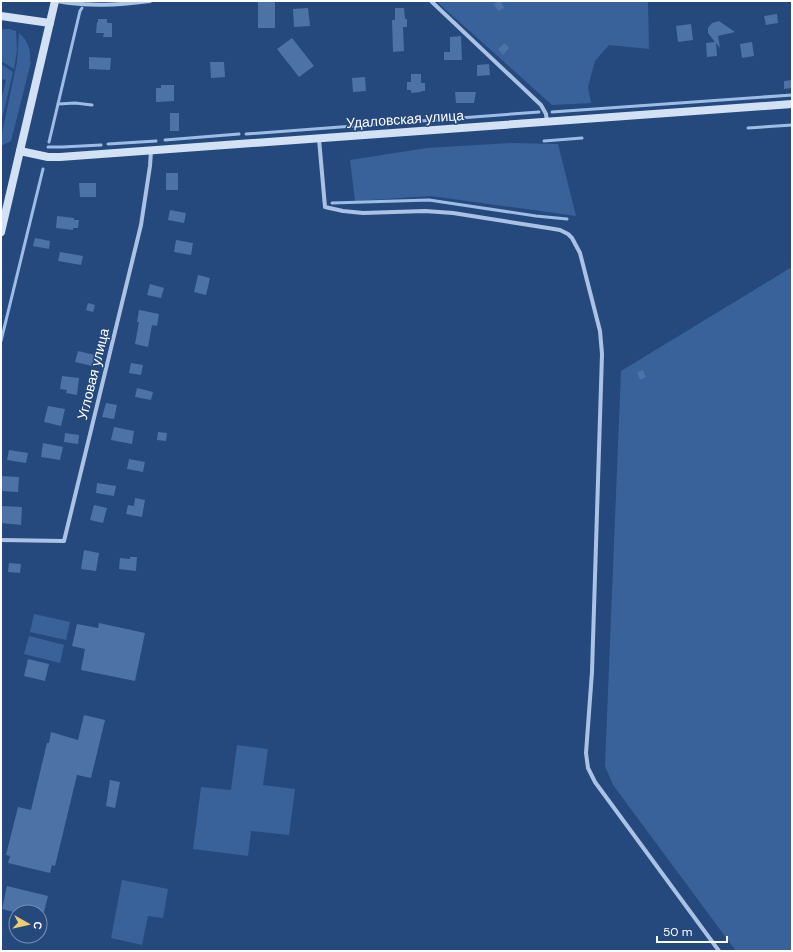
<svg xmlns="http://www.w3.org/2000/svg" width="793" height="952" font-family="'DM Sans',sans-serif">
<style>
.green{fill:#39629a}
.lines{fill:none;stroke-linecap:round;stroke-linejoin:round}
.stream{stroke:#9ebde6;stroke-width:3}
.building{fill:#4d72a5}
.street{stroke:#aac3e5;stroke-width:4}
.secondary{stroke:#d3e1f5;stroke-width:8}
.labels{text-anchor:middle;dominant-baseline:central;stroke-width:3;stroke-linejoin:round;paint-order:stroke}
.street-label{font-size:14px;fill:#fff;stroke:#25497d}
</style>
<rect width="100%" height="100%" fill="#25497d"/>
<g class="green">
<polygon points="436,1 648,1 649,49 609,45 595,61 588,87 591,103 552,105"/>
<polygon points="3,29 9,29 16,31 17,50 14,69 1,61 1,30"/>
<path d="M 19,33 C 28,41 31,49 30,61 L 31,62 L 11,141 L 1,146 L 1,138 L 17,62 Z"/>
<polygon points="1,64 13,72 1,123 1,101 6,80 1,79"/>
<polygon points="511,143 558,144 576,216 431,196 355,201 350,160 427,148"/>
<polygon points="792,267 792,951 736,951 613,785 605,766 621,371"/>
<polygon points="34,614 70,622 66,640 30,632"/>
<polygon points="29,636 64,645 60,663 24,654"/>
<polygon points="237,745 268,749 263,785 295,789 289,835 251,831 248,856 193,849 201,787 231,790"/>
<polygon points="122,880 168,889 163,918 148,916 142,945 111,938"/>
</g>
<g class="lines">
<g class="stream">
<polyline points="58,104 75,103 92,105"/>
<polyline points="552,112 792,95"/>
<polyline points="748,128 792,125"/>
<polyline points="246,134 539,112"/>
<polyline points="165,140 239,134"/>
<polyline points="544,141 582,138"/>
<polyline points="49,142 80,11 82,8"/>
<polyline points="108,144 156,141"/>
<polyline points="48,147 62,147 101,145"/>
<polyline points="332,203 429,200 536,216 567,219"/>
<polyline points="1,341 43,169"/>
</g>
</g>
<g class="building">
<polygon points="499,1 501,1 504,8 498,11 494,4"/>
<rect x="258" y="2" width="17" height="26"/>
<polygon points="308,8 310,26 294,27 293,9"/>
<polygon points="395,8 404,8 405,19 407,19 407,27 403,27 404,51 393,52 392,20 395,20"/>
<polygon points="777,14 778,23 766,25 764,16"/>
<polygon points="98,19 107,19 107,23 112,23 112,37 103,37 104,33 96,33 97,22 98,22"/>
<polygon points="719,21 735,32 718,36 720,48 716,43 717,56 707,57 706,43 715,42 708,33 708,28 712,23"/>
<polygon points="691,24 693,40 678,42 676,26"/>
<polygon points="461,36 462,60 444,60 444,52 450,52 450,37"/>
<polygon points="292,38 314,66 299,77 277,49"/>
<polygon points="752,42 754,56 742,58 740,44"/>
<polygon points="505,43 509,48 503,55 498,49"/>
<polygon points="89,57 111,58 110,70 89,69"/>
<polygon points="210,62 224,62 225,77 211,78"/>
<polygon points="489,64 490,75 477,76 477,65"/>
<polygon points="411,74 421,74 421,83 425,83 425,91 421,91 421,92 411,93 411,90 407,90 407,82 411,82"/>
<polygon points="365,77 366,91 353,92 352,78"/>
<polygon points="792,80 792,88 784,89 784,81"/>
<polygon points="161,85 174,85 174,101 156,102 156,88 161,88"/>
<polygon points="455,92 476,92 474,103 456,103"/>
<rect x="170" y="113" width="9" height="18"/>
<rect x="166" y="173" width="12" height="17"/>
<polygon points="79,183 96,183 96,197 80,197"/>
<polygon points="170,210 186,213 184,223 168,220"/>
<polygon points="57,216 74,218 74,220 79,220 78,228 73,228 73,230 56,228"/>
<polygon points="35,238 50,241 49,249 33,246"/>
<polygon points="176,240 193,243 191,255 174,252"/>
<polygon points="60,252 83,256 81,265 58,261"/>
<polygon points="198,275 210,278 206,295 194,292"/>
<polygon points="150,284 164,288 161,298 147,295"/>
<polygon points="88,303 95,305 93,312 86,310"/>
<polygon points="139,310 159,314 157,326 152,325 148,347 135,344 139,322 137,322"/>
<polygon points="78,351 95,355 92,366 75,362"/>
<polygon points="131,363 143,365 141,375 129,373"/>
<polygon points="643,370 646,377 640,380 637,372"/>
<polygon points="62,376 79,378 77,395 66,393 67,390 60,389"/>
<polygon points="137,388 153,392 151,400 135,397"/>
<polygon points="106,403 117,405 114,419 102,417"/>
<polygon points="48,406 65,409 61,426 44,422"/>
<polygon points="114,427 134,431 132,444 111,440"/>
<polygon points="158,432 167,433 166,441 157,440"/>
<polygon points="65,433 79,435 78,444 64,442"/>
<polygon points="43,443 63,447 60,460 41,457"/>
<polygon points="9,450 28,453 26,463 7,460"/>
<polygon points="129,459 145,462 143,472 127,469"/>
<polygon points="1,476 19,477 18,492 1,491"/>
<polygon points="97,483 116,486 114,496 96,493"/>
<polygon points="135,498 145,500 142,517 126,514 128,505 134,506"/>
<polygon points="94,505 107,508 103,523 90,520"/>
<polygon points="1,506 22,507 21,525 1,523"/>
<polygon points="84,550 99,553 96,571 81,569"/>
<polygon points="130,557 137,557 136,571 119,569 120,558 130,559"/>
<polygon points="9,563 21,564 20,573 8,572"/>
<polygon points="99,623 145,633 135,681 81,670 85,649 72,646 77,624 98,628"/>
<polygon points="28,659 49,664 45,681 24,676"/>
<polygon points="84,715 105,720 91,778 77,775 55,866 52,865 50,873 8,863 10,856 6,855 18,807 31,810 47,743 49,743 51,732 78,740"/>
<polygon points="110,780 120,782 115,808 106,806"/>
<polygon points="7,886 48,896 44,912 34,910 33,912 14,912 2,909"/>
</g>
<g class="lines">
<g class="street">
<path d="M 57,1 C 90,7 117,5 150,1"/>
<polyline points="431,1 541,105 546,114 547,122"/>
<polyline points="319,139 325,207 343,211 363,213 425,211 453,213 548,228 560,230 568,234 572,238 580,253 600,331 602,354 592,672 586,753 588,768 595,782 719,951"/>
<polyline points="1,540 64,541 141,225 150,166 151,151"/>
</g>
<g class="secondary">
<polyline points="1,16 50,23"/>
<polyline points="20,151 48,157 60,157 792,104"/>
<polyline points="1,232 55,1"/>
</g>
</g>
<g class="labels">
<g class="street-label">
<text transform="translate(405 119) rotate(-4)">Удаловская улица</text>
<text transform="translate(93 374) rotate(-76)">Угловая улица</text>
</g>
</g>
<rect width="793" height="952" fill="none" stroke="#ffffff" stroke-width="4"/>
<g transform="translate(28 924) rotate(98)"><circle r="19" fill="#25497d" stroke="#7c92b1"/>
<path d="M0-3L7 15L0 10L-7 15Z" fill="#eecd6e"/>
<text y="-6" font-size="11" font-weight="bold" text-anchor="middle" fill="#ffffff">С</text>
</g>
<path d="M657 936v6h70v-6" fill="none" stroke="#ffffff" stroke-width="2"/>
<text x="663" y="936" font-size="12" fill="#ffffff" stroke="#25497d" stroke-width="3" paint-order="stroke">50 m</text>
</svg>
